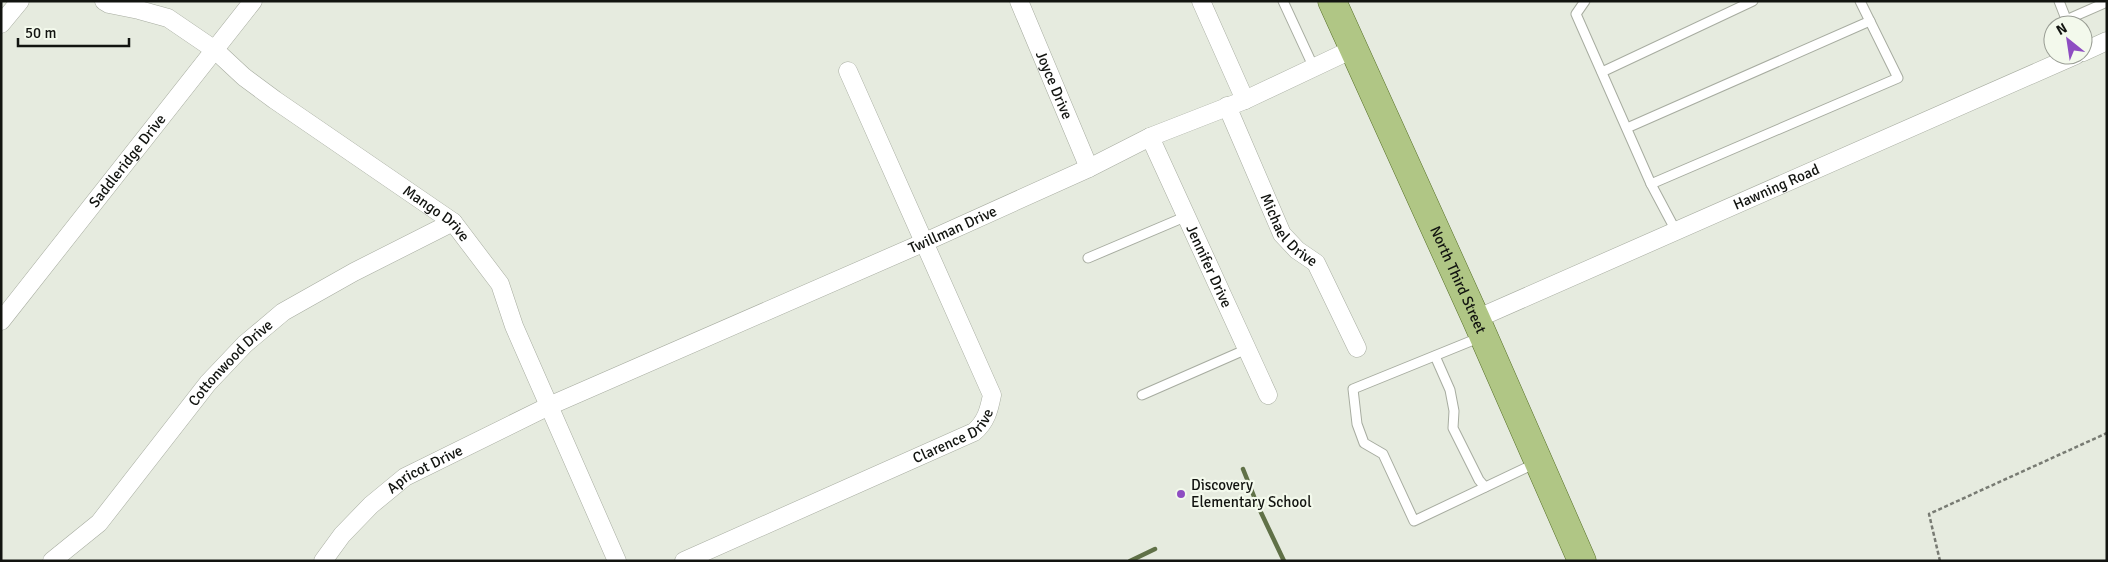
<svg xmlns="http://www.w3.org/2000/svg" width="2108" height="562" font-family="Signika,sans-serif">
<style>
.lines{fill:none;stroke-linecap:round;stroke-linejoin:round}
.stream{stroke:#607147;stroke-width:4.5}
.service-casing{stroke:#a7aca0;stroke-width:11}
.minor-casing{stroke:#a7aca0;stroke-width:19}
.primary-casing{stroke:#566f27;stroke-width:29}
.path{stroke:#787b73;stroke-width:2.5;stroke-dasharray:4 2.5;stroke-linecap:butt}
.service{stroke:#fff;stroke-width:9}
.minor{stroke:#fff;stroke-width:18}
.primary{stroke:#b0c685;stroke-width:28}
.poi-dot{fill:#8e4dc2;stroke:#f3f9ec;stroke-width:2}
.labels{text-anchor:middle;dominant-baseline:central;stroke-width:4.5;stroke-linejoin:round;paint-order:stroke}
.street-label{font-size:15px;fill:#121410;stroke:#f3f9ec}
.poi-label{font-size:15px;fill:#121410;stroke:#f3f9ec;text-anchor:start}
</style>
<rect width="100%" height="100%" fill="#e6ebdf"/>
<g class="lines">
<g class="stream">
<polyline points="1243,469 1257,504 1284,561"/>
<polyline points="1130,561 1155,549"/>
</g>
<g class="service-casing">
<g id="service">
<polyline points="1283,1 1314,68"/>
<polyline points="1585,1 1576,14 1651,184 1898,78 1860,1"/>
<polyline points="2059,1 2068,24"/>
<polyline points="2066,20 2107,2"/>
<polyline points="1602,72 1753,1"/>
<polyline points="1627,128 1870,21"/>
<polyline points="1651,184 1676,231"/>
<polyline points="1088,258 1187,216"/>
<polyline points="1481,337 1353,389 1357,424 1364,443 1383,454 1414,521 1536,463"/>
<polyline points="1435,356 1450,390 1454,411 1453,428 1479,480 1485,487"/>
<polyline points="1142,395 1247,349"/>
</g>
</g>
<g class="minor-casing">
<g id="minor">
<path id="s1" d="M 104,1 L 109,4 L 139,10 L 168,18 L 215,50 L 244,77 L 275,100 L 453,222 L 500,284 L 514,326 L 617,561"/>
<path id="s2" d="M 1019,1 L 1089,168"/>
<polyline points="1201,1 1245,100"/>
<polyline points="1,24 20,1"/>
<polyline points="2083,52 2107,41"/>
<path id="s3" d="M 1227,106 L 1282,234 L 1297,250 L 1316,263 L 1357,348"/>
<path id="s4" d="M 1150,137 L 1268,395"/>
<path id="s5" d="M 1476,319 L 2076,55"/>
<path id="s6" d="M 1,321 L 253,1"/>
<path id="s7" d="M 52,561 L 99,523 L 208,383 L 245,344 L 283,312 L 354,272 L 453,222"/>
<path id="s8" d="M 323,561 L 342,535 L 371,505 L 405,477 L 549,406 L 925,242 L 1089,168 L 1150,137 L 1245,100 L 1353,49"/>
<path id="s9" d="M 684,561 L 974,432 C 986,422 989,410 992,395 L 848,71"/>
</g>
</g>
<g class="primary-casing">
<g id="primary">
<path id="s10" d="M 1332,1 L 1476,319 L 1582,561"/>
</g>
</g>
<polyline class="path" points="1940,561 1929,514 2107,433"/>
<use href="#service" class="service"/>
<use href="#minor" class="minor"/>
<use href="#primary" class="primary"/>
</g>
<circle class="poi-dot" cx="1181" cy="494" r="5"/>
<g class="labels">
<g class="street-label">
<text stroke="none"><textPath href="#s2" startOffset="91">Joyce Drive</textPath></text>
<text stroke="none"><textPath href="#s6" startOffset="204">Saddleridge Drive</textPath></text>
<text stroke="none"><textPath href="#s5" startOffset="328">Hawning Road</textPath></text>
<text stroke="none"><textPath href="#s1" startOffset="399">Mango Drive</textPath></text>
<text stroke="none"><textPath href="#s3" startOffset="140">Michael Drive</textPath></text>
<text stroke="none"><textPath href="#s8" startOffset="719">Twillman Drive</textPath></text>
<text stroke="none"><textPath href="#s4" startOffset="142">Jennifer Drive</textPath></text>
<text stroke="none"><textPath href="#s10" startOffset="306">North Third Street</textPath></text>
<text stroke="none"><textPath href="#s7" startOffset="268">Cottonwood Drive</textPath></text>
<text stroke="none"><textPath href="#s9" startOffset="298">Clarence Drive</textPath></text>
<text stroke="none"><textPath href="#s8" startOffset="139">Apricot Drive</textPath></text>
</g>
<g class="poi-label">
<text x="1191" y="485">Discovery<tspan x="1191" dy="17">Elementary School</tspan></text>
</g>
</g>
<rect width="2108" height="562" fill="none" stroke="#121410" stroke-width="5"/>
<g transform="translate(2068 40) rotate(330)"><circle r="24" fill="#f3f9ec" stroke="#999d94"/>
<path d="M0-4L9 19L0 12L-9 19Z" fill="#8e4dc2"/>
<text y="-8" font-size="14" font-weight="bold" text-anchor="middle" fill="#121410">N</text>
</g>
<path d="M18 38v8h111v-8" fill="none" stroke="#121410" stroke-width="2.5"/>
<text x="25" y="38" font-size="15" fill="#121410" stroke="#f3f9ec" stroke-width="4" paint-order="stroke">50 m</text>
</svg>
